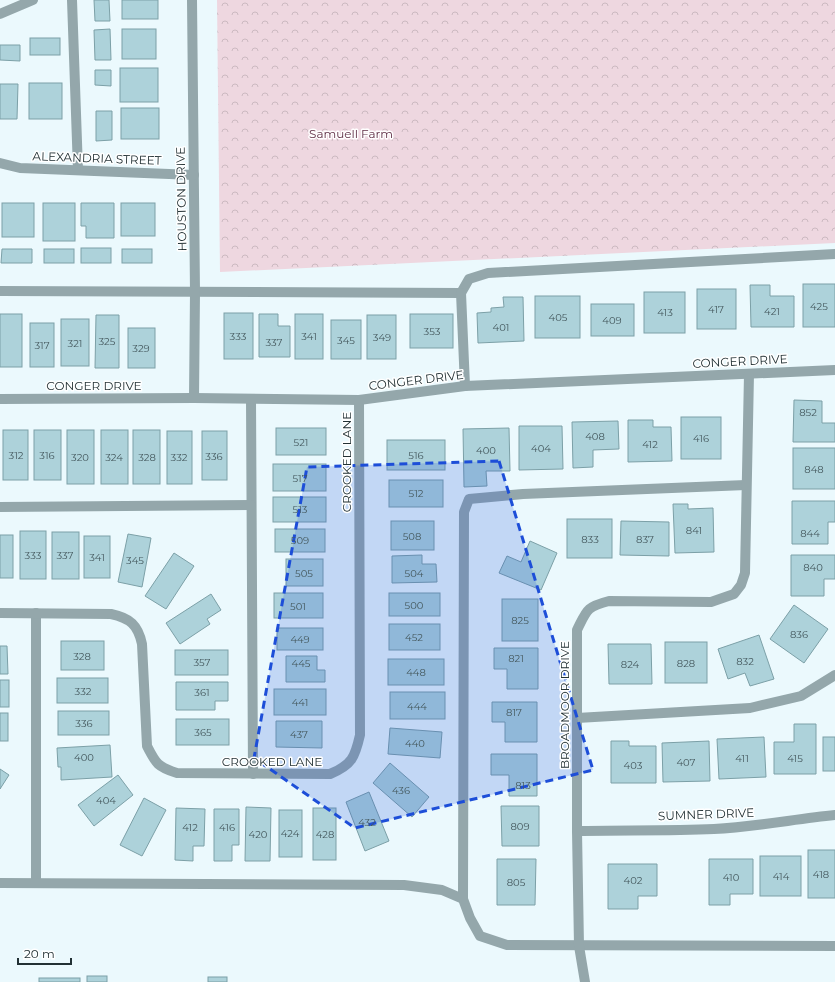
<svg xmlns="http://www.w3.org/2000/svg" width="835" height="982" font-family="Montserrat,sans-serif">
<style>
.park{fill:url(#park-crowns)}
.building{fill:#add2da;stroke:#7ca0a7}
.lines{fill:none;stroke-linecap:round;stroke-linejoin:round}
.lane{stroke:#94a7ab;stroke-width:10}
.street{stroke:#94a7ab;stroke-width:10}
.marked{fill:#1d4ed8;fill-opacity:0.2;stroke:#1d4ed8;stroke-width:3;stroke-dasharray:8 5;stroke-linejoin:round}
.labels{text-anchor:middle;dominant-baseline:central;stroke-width:3;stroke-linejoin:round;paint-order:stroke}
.number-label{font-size:10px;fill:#45595e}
.park-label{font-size:12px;fill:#602f46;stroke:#fff}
.street-label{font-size:12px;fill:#223134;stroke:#fff}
</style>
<defs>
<pattern id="park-crowns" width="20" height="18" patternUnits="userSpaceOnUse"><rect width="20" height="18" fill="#eed7e0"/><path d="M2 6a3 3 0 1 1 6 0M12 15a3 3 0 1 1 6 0" fill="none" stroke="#ccb9c1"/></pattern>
</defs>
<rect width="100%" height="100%" fill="#ebf9fd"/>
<polygon class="park" points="217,0 835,0 835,243 220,272"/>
<g class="building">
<polygon points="94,0 109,0 110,21 95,21"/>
<rect x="122" y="0" width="36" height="19"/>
<polygon points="110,29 111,60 95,60 94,30"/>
<rect x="122" y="29" width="34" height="30"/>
<rect x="30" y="38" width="30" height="17"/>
<polygon points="0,45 20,45 20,61 0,60"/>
<rect x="120" y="68" width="38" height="34"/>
<polygon points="95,70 111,70 111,86 95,85"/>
<rect x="29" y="83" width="33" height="36"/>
<polygon points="0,84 18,84 17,119 0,119"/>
<rect x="121" y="108" width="38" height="31"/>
<polygon points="96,111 112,111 112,140 96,141"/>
<rect x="2" y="203" width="32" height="34"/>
<rect x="43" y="203" width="32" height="38"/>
<polygon points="81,203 114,203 114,238 86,238 86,226 81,226"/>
<rect x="121" y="203" width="34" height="33"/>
<rect x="81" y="248" width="30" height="15"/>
<polygon points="2,249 32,249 32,263 1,263"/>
<rect x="44" y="249" width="30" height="14"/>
<rect x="122" y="249" width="30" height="14"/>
<rect x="803" y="284" width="32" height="43"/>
<polygon points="750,285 770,285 770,296 794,296 794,327 751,327"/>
<rect x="697" y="289" width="39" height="40"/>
<rect x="644" y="292" width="41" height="41"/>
<rect x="535" y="296" width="45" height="42"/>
<polygon points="503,297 523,297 524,341 478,343 477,313 491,312 491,308 504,307"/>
<rect x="591" y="304" width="43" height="32"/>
<rect x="224" y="313" width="29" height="46"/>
<rect x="0" y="314" width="22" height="53"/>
<polygon points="259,314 278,314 278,326 290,326 290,357 259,357"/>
<rect x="295" y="314" width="28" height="45"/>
<rect x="410" y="314" width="43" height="34"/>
<polygon points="96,315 119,315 119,368 95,368"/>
<rect x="367" y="315" width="29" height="44"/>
<rect x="61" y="319" width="28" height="47"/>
<rect x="331" y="320" width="30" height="39"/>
<rect x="30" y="323" width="24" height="44"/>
<rect x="128" y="328" width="27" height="40"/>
<polygon points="794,400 822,401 822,423 835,423 835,442 793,442"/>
<rect x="681" y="417" width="40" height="42"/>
<polygon points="628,420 653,420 653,427 671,427 672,461 628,462"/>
<polygon points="618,421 619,449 593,450 593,467 573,468 572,422"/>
<polygon points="519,426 562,426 563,469 519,470"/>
<rect x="276" y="428" width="50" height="27"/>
<polygon points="509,428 510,471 486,471 487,486 464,487 463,429"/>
<rect x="3" y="430" width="25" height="50"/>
<rect x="34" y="430" width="27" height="50"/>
<rect x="67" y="430" width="27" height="54"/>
<rect x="101" y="430" width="27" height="54"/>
<rect x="133" y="430" width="27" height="54"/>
<rect x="167" y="431" width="25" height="53"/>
<rect x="202" y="431" width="25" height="49"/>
<rect x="387" y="440" width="58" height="30"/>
<rect x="793" y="448" width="42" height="41"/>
<rect x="273" y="464" width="53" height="27"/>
<rect x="389" y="480" width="54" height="27"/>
<rect x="273" y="497" width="53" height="25"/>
<polygon points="792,501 835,501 835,522 828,522 828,544 792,544"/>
<polygon points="673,504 688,504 688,509 713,508 714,552 675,553"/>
<rect x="567" y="519" width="45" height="39"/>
<rect x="391" y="521" width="43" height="29"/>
<polygon points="621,521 669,522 669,556 620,555"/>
<rect x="275" y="529" width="50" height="23"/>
<rect x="20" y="531" width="26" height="48"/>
<rect x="52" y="532" width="27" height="47"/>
<polygon points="128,534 151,538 142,587 118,582"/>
<rect x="0" y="535" width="13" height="43"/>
<rect x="84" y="536" width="26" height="42"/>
<polygon points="530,541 557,553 541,590 499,573 507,556 521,562"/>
<polygon points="174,553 194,566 166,609 145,596"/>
<polygon points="422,555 422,564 436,564 437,582 392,583 392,556"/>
<polygon points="791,555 835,555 835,579 824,579 824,596 791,596"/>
<rect x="286" y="559" width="37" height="27"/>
<rect x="274" y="593" width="49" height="25"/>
<rect x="389" y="593" width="51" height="23"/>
<polygon points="211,594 221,610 207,619 210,624 180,644 166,623"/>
<rect x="502" y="599" width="36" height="42"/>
<polygon points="794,605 828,629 804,663 770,639"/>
<rect x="389" y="624" width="51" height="26"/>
<rect x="277" y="628" width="46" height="22"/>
<polygon points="759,635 774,679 750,686 745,673 728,679 718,649"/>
<rect x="61" y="641" width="43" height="29"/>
<rect x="665" y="642" width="42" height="41"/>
<polygon points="608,644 651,644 652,684 609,684"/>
<polygon points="0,646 7,646 8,674 0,674"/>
<polygon points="494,648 538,648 538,689 507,689 507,669 494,669"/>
<rect x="175" y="650" width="53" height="25"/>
<polygon points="286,656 317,656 317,670 325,670 325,682 286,682"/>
<rect x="388" y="659" width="56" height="26"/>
<rect x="57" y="678" width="51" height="25"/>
<rect x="0" y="680" width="9" height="27"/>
<polygon points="176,682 228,682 228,701 215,701 215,710 176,710"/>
<rect x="274" y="689" width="52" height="26"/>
<rect x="390" y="692" width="55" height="27"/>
<polygon points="492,702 537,702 537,742 505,742 505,722 492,722"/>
<rect x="58" y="711" width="51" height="24"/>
<rect x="0" y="713" width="8" height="28"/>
<rect x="176" y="719" width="53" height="26"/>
<polygon points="276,721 322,721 322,748 276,747"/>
<polygon points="794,724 816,724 816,774 774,774 774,742 794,742"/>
<polygon points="390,728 442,732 440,758 388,754"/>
<polygon points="764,737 766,777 719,779 717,739"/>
<rect x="823" y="737" width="12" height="34"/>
<polygon points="611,741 629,741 629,746 656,746 656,783 611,783"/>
<polygon points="709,741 710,781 663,782 662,743"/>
<polygon points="110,745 112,777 61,780 61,767 58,767 57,748"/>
<polygon points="491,754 537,754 537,796 509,796 509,775 491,775"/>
<polygon points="390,763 429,797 412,817 373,783"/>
<polygon points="0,769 9,775 0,789"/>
<polygon points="118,775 133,795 94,826 78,805"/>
<polygon points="369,792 389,841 365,851 346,802"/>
<polygon points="144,798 166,810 142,856 120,845"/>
<polygon points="501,806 539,806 539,846 502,846"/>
<polygon points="246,807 271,808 270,861 245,861"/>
<polygon points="176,808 205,809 204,846 193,846 193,861 175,860"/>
<rect x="313" y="808" width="23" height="52"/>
<polygon points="214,809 239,809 239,845 232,845 232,861 214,861"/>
<rect x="279" y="810" width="23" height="47"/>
<rect x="808" y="850" width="27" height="48"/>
<rect x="760" y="856" width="41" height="40"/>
<polygon points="497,859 536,859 535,905 497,905"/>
<polygon points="709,859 753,859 753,894 730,894 730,905 709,905"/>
<polygon points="608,864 657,864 657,896 638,896 638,909 608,909"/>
<rect x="87" y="976" width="20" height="6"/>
<rect x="208" y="977" width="19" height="5"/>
<rect x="39" y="978" width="41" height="4"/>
</g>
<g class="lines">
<g class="lane">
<polyline points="72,0 78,170"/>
<polyline points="0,14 33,0"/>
<polyline points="0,291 461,293 469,279 488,273 835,254"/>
<polyline points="461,293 465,386"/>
<polyline points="251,399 253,774"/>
<polyline points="0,507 251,505"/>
<polyline points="36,613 36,883"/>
<polyline points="577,718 750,708 801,696 835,675"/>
<polyline points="0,883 404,885 442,890 463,899 470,918 480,936 507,945 835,946"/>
<polyline points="463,899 464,512 469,499 523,494 746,485"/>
</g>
<g class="street">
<polyline points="192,0 195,292 194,398"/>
<polyline points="0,163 20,168 194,175"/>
<polyline points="0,399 194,398 359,400 465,386 835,370"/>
<path d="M 0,613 L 111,614 C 130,618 138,625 142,644 L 147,746 C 156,764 158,767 177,773 L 330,774 C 352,765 355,757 360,735 L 359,400"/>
<path d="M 577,831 C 623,830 669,831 714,829 C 755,827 795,819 835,815"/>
<path d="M 585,982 L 579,946 L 577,831 L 577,630 C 587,610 586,607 609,601 L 711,602 L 734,594 L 741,585 L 745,573 L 749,374"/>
</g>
</g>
<path class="marked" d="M 499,461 L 593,770 L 355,828 L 254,758 L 307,467 Z"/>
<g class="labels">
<g class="number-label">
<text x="819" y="306">425</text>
<text x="716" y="309">417</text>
<text x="772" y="311">421</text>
<text x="665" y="312">413</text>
<text x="558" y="317">405</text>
<text x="612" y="320">409</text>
<text x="501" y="327">401</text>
<text x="432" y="331">353</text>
<text x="238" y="336">333</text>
<text x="309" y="336">341</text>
<text x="382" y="337">349</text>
<text x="346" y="340">345</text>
<text x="107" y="341">325</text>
<text x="274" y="342">337</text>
<text x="75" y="343">321</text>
<text x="42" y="345">317</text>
<text x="141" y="348">329</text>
<text x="808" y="412">852</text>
<text x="595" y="436">408</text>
<text x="701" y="438">416</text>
<text x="301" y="442">521</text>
<text x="650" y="444">412</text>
<text x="541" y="448">404</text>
<text x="486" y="450">400</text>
<text x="16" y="455">312</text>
<text x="47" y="455">316</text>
<text x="416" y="455">516</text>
<text x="214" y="456">336</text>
<text x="80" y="457">320</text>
<text x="114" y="457">324</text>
<text x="147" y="457">328</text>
<text x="179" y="457">332</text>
<text x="814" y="469">848</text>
<text x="300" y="478">517</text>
<text x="416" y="493">512</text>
<text x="300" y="509">513</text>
<text x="694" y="530">841</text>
<text x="810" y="533">844</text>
<text x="412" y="536">508</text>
<text x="590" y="539">833</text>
<text x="645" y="539">837</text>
<text x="300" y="540">509</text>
<text x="33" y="555">333</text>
<text x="65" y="555">337</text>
<text x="97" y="557">341</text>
<text x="135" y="560">345</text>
<text x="813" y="567">840</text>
<text x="304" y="573">505</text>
<text x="414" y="573">504</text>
<text x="414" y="605">500</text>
<text x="298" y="606">501</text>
<text x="520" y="620">825</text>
<text x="799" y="634">836</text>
<text x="414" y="637">452</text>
<text x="300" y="639">449</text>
<text x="82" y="656">328</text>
<text x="516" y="658">821</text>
<text x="745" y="661">832</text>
<text x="202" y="662">357</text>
<text x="301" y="663">445</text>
<text x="686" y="663">828</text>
<text x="630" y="664">824</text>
<text x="416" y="672">448</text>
<text x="83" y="691">332</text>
<text x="202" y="692">361</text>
<text x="300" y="702">441</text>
<text x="417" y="706">444</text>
<text x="514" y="712">817</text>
<text x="84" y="723">336</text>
<text x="203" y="732">365</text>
<text x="299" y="734">437</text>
<text x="415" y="743">440</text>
<text x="84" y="757">400</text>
<text x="742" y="758">411</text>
<text x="795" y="758">415</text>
<text x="686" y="762">407</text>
<text x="633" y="765">403</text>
<text x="523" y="785">813</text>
<text x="401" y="790">436</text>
<text x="106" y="800">404</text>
<text x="367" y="822">432</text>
<text x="520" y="826">809</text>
<text x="190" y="827">412</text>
<text x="227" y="827">416</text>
<text x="290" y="833">424</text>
<text x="258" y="834">420</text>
<text x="325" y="834">428</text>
<text x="821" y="874">418</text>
<text x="781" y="876">414</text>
<text x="731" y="877">410</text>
<text x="633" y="880">402</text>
<text x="516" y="882">805</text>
</g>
<g class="park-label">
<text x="351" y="133">Samuell Farm</text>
</g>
<g class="street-label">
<text transform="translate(97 158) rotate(2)">ALEXANDRIA STREET</text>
<text transform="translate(181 199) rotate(-91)">HOUSTON DRIVE</text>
<text transform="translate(740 361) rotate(-3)">CONGER DRIVE</text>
<text transform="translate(416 380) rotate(-7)">CONGER DRIVE</text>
<text x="94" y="385">CONGER DRIVE</text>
<text transform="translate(346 462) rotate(-90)">CROOKED LANE</text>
<text transform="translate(564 705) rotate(-90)">BROADMOOR DRIVE</text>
<text x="272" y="761">CROOKED LANE</text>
<text transform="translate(706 814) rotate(-2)">SUMNER DRIVE</text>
</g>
</g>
<path d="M18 958v6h53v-6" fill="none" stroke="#223134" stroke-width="2"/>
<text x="24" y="958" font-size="12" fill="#223134" stroke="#ffffff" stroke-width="3" paint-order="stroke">20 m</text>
</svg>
